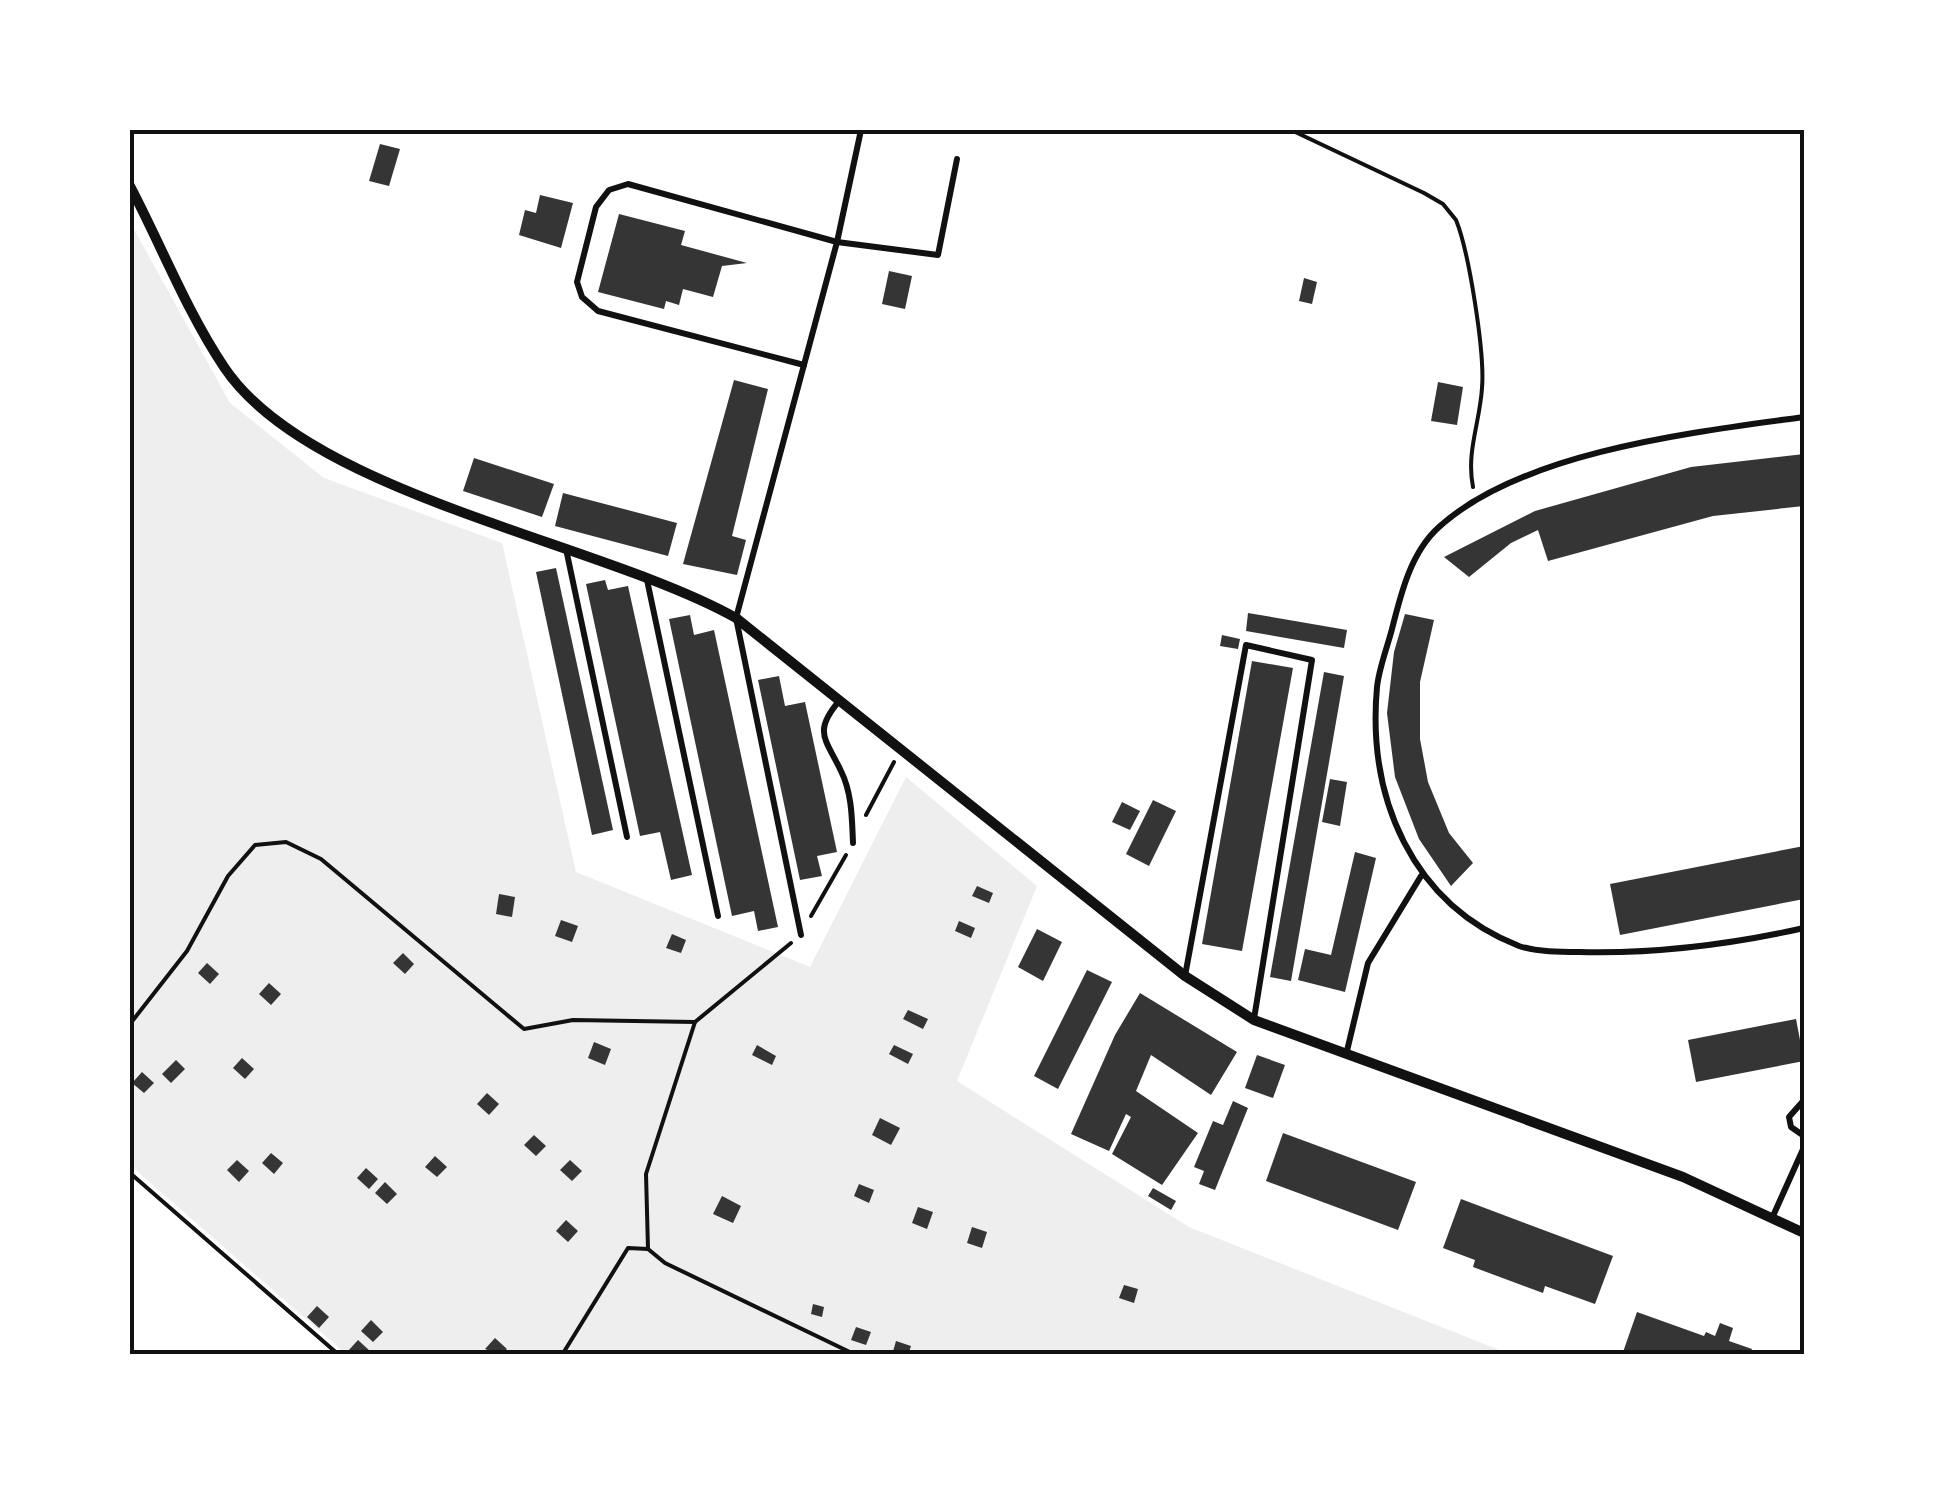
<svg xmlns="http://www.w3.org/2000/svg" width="1934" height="1485" font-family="'Archivo Narrow',sans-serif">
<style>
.green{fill:#eee}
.building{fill:#353535}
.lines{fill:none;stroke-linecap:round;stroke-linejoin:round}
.path{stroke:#111;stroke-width:4}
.service{stroke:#111;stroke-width:6}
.minor{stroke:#111;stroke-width:10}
.neatline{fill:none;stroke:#111;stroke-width:4}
</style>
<rect width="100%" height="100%" fill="#fff"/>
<polygon class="green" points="130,222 230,403 324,478 502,543 576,872 810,967 906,777 1037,886 957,1081 1189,1227 1512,1355 347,1355 130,1165"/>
<g class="building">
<polygon points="380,144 400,149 389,186 369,181"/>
<polygon points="540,195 573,203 561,248 519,235 525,210 536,213"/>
<polygon points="619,214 685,231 681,245 747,263 722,266 713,297 683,289 679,305 666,301 664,309 598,292"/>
<polygon points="889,271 912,276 905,309 882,304"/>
<polygon points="1304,278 1317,282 1312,304 1299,301"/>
<polygon points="734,380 768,389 732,536 746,540 737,575 683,564"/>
<polygon points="1438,382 1463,387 1457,425 1431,421"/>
<polygon points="1804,454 1804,506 1713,516 1548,561 1538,530 1511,543 1469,577 1444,557 1535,511 1691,467"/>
<polygon points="474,458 554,484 542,517 463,491"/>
<polygon points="563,493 677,523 668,556 555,526"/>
<polygon points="556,568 613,830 592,835 536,572"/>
<polygon points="605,580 608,590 628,586 692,875 671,880 660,832 640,836 586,584"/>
<polygon points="1248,613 1347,630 1344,648 1246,631"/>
<polygon points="1405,614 1434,620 1420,682 1420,739 1428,782 1449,833 1473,863 1451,886 1419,839 1395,777 1387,713 1394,652"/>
<polygon points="690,615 694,635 714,630 778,927 758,931 754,911 732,916 669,619"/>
<polygon points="1222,635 1240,639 1238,649 1220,646"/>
<polygon points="1252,661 1293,668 1242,951 1202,944"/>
<polygon points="1324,672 1344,676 1291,981 1270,977"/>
<polygon points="779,676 785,706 805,702 837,852 817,856 822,876 800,880 758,680"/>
<polygon points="1330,779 1347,782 1340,826 1322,822"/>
<polygon points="1153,800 1176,811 1149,866 1126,854"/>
<polygon points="1122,802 1140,811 1130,830 1112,822"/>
<polygon points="1804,846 1804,899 1620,935 1610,884"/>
<polygon points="1355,852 1376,858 1345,992 1298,980 1305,949 1331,955"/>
<polygon points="977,886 993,893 989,903 972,896"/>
<polygon points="499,894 515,897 512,917 496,914"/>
<polygon points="561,920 578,926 572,942 555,936"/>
<polygon points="959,921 975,928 971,938 955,931"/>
<polygon points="1037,929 1062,942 1043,981 1018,967"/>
<polygon points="672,934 686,940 681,953 666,948"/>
<polygon points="403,953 414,964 405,974 393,963"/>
<polygon points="207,963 219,974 210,984 198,973"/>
<polygon points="1087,970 1112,982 1058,1089 1034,1076"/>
<polygon points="269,983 281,994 271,1005 259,994"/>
<polygon points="1140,993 1237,1052 1211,1095 1151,1055 1136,1091 1198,1133 1162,1185 1112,1154 1131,1117 1126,1114 1109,1151 1071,1134 1115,1035"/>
<polygon points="908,1010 928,1019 923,1029 903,1019"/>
<polygon points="1796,1019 1804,1061 1696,1082 1688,1040"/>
<polygon points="594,1042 611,1049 605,1065 588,1058"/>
<polygon points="757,1045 776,1056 772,1065 752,1055"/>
<polygon points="894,1045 913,1054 908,1064 889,1054"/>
<polygon points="1257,1055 1285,1065 1273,1098 1245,1088"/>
<polygon points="242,1058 254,1069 245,1079 233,1068"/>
<polygon points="176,1060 185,1069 171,1083 162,1074"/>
<polygon points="142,1072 154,1083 144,1093 132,1083"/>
<polygon points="487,1093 499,1104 489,1115 477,1104"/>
<polygon points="1233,1101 1248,1108 1215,1190 1199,1184 1204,1171 1194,1167 1213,1121 1223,1125"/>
<polygon points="880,1118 900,1128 891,1145 872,1135"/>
<polygon points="1283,1133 1416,1182 1398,1230 1266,1181"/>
<polygon points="534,1135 546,1146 536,1156 524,1145"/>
<polygon points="271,1153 283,1163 274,1174 262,1163"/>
<polygon points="435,1156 447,1167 437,1177 425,1167"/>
<polygon points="237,1160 249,1171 239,1182 227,1170"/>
<polygon points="570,1160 582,1171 572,1181 560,1170"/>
<polygon points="366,1168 378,1179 369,1189 357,1178"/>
<polygon points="385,1182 397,1194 387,1204 375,1193"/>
<polygon points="859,1184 874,1190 869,1203 854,1196"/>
<polygon points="1153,1188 1176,1201 1171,1210 1148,1196"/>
<polygon points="722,1196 741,1206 733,1223 713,1214"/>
<polygon points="1461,1199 1613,1256 1595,1304 1545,1286 1543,1293 1473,1267 1475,1260 1443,1248"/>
<polygon points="918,1207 933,1212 927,1229 912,1223"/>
<polygon points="566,1220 578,1231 568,1242 556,1231"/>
<polygon points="972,1227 987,1232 982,1248 967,1243"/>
<polygon points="1124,1285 1138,1289 1134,1303 1119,1298"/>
<polygon points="813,1304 824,1307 822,1317 811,1314"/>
<polygon points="317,1306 329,1317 319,1328 307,1317"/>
<polygon points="1637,1312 1704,1336 1706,1332 1715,1336 1720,1323 1733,1328 1729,1341 1752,1349 1750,1355 1622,1355"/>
<polygon points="371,1320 383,1332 373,1342 361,1331"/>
<polygon points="856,1327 871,1332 866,1345 851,1340"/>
<polygon points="495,1338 507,1349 501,1355 485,1349"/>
<polygon points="358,1340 370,1351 366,1355 348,1351"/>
<polygon points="896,1341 911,1346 908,1355 892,1355"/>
</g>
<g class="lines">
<g class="path">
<path d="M 1291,130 L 1424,193 L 1443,204 L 1456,220 C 1469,252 1485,353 1482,388 C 1480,422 1466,452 1473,487"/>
<polyline points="866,815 894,762"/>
<polyline points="811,916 846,855"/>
<polyline points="695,1022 646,1174 648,1249 665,1263 856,1355"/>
<polyline points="130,1024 187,951 228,876 255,845 286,842 321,859 524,1029 573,1020 695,1022 791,943"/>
<polyline points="130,1173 339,1355"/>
<polyline points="562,1355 628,1248 648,1249"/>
</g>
<g class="service">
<polyline points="804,365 598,311 582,297 577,282 596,207 609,190 628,184 837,242 938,255 957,159"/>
<path d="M 1804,417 C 1695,432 1523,451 1439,527 C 1411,552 1401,593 1392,629 C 1387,648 1379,668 1377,687 C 1367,798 1412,904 1519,946 C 1537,952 1561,952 1579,952 C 1657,954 1728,945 1804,928"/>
<polyline points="566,549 627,837"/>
<polyline points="647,580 718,916"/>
<path d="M 840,700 C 812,732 826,739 841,771 C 852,793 852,819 853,843"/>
<polyline points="801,935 736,618 837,242 861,130"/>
<polyline points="1185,976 1246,645 1312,660 1254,1019"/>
<polyline points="1346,1055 1368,963 1421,876"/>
<polyline points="1804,1100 1789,1117 1791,1127 1804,1136"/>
<polyline points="1773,1216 1804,1147"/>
</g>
<path class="minor" d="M 130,186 C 161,245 187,312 224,367 C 309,495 601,542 736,618 L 1185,976 L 1254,1020 L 1683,1177 L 1804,1233"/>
</g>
<rect width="1934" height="1485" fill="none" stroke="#ffffff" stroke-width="265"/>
<rect x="132" y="132" width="1670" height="1220" class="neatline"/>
</svg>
